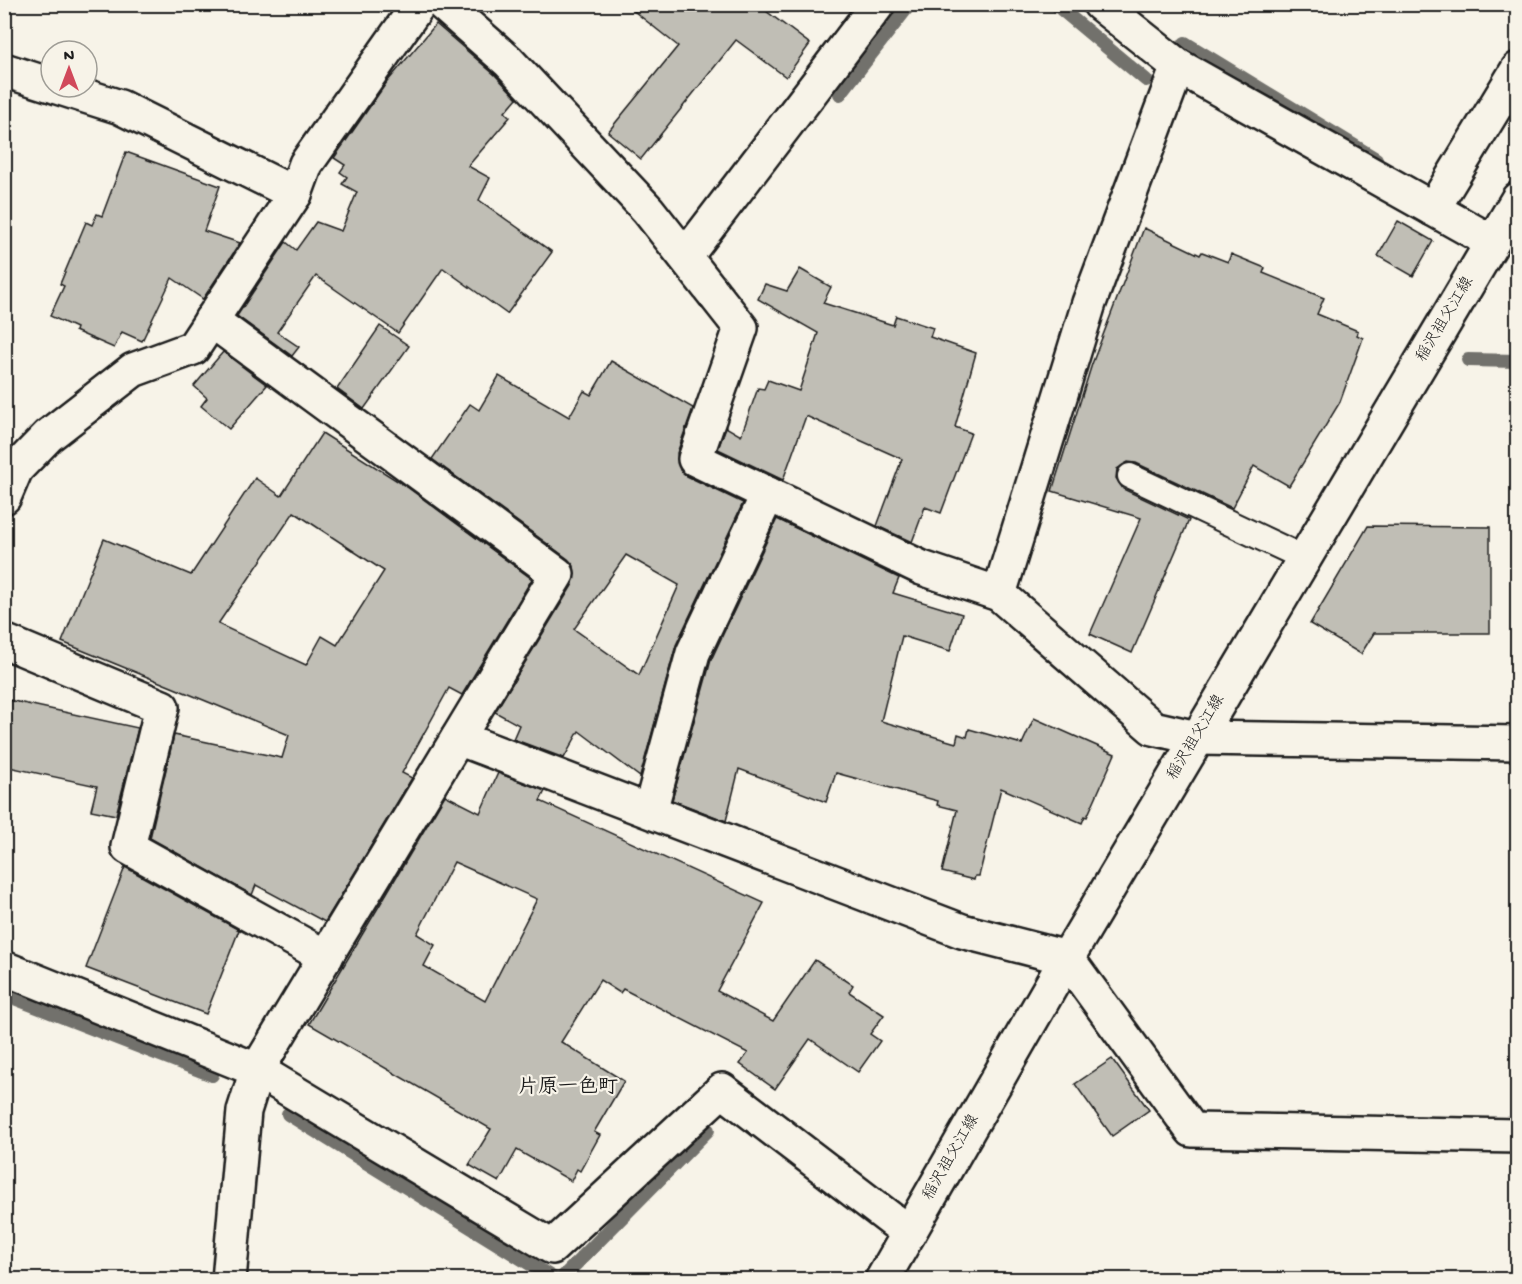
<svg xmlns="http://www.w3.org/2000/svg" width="1522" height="1284" font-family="'Gochi Hand','Klee One',sans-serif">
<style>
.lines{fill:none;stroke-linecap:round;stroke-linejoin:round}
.stream{stroke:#72716c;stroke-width:14}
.building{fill:#c0beb5;stroke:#1c1c1c;stroke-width:1.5;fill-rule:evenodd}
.lane-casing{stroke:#1c1c1c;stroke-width:28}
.street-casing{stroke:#1c1c1c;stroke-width:38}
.secondary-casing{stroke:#1c1c1c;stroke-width:38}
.lane{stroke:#f7f3e8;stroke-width:24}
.street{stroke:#f7f3e8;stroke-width:33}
.secondary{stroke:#f7f3e8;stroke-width:33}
.labels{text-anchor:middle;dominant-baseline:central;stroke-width:4.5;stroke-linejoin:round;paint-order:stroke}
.street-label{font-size:16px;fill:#1c1c1c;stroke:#f7f3e8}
.quarter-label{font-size:20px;font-weight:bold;fill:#1c1c1c;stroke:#f7f3e8}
</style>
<rect width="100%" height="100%" fill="#f7f3e8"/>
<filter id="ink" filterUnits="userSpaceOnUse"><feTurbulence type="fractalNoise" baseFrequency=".0167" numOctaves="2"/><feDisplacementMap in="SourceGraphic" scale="12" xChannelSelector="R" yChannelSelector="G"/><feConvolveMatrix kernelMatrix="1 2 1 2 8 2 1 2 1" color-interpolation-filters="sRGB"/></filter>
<g filter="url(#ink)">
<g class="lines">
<g class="stream">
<polyline points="1055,4 1146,80"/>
<polyline points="1185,43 1376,159"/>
<polyline points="840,94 910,4"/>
<polyline points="1468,360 1518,361"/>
<polyline points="4,994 212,1075"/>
<polyline points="288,1114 556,1280"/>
<polyline points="560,1280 708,1130"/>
</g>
</g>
<g class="building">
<polygon points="625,4 764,4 762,8 810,44 786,77 736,40 641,159 608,132 678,46"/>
<polygon points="436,24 495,75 517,98 505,112 510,117 468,166 490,178 479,200 552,252 507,314 443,268 398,333 316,276 277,332 299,347 292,356 237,316 286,242 296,250 316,222 341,231 357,192 342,184 347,177 340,172 345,165 334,158 387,82"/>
<polygon points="126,152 220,186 204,231 240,243 203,299 172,278 142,341 122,332 114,348 75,331 76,328 50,316 64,286 60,284 86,222 92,225 97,214 102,216"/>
<polygon points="1398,221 1433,241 1413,276 1378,256"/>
<polygon points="1144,228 1200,255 1202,252 1228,262 1231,254 1265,268 1263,273 1324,298 1317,314 1358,331 1357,335 1363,338 1340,402 1289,486 1254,466 1232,508 1136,463 1128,462 1117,469 1116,478 1123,489 1189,520 1132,653 1090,634 1141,518 1052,491 1092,364"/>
<polygon points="800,269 831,287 823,303 893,325 896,316 933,328 930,337 976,353 955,427 971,433 941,513 925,507 912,542 877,526 902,459 806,416 783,480 718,449 726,427 741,436 758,388 764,389 768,380 799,391 818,333 758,299 765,284 787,291"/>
<polygon points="380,326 409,346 364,409 337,389"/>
<polygon points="223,352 267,385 229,429 201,406 207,398 194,386"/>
<path d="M 611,361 L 693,408 L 677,453 L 680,470 L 687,476 L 743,503 L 676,645 L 640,777 L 579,731 L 564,758 L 513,739 L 519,725 L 495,712 L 573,584 L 574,566 L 568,559 L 432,459 L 470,404 L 479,410 L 499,376 L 569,417 L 584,391 L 591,395 ZM 626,555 L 679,585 L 639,675 L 574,629 Z"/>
<path d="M 322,433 L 407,487 L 532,579 L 462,695 L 449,688 L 402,773 L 412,778 L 325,922 L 256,885 L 252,895 L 150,838 L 174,735 L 282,758 L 289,735 L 62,642 L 104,539 L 191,575 L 255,478 L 281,496 ZM 294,512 L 384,571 L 337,645 L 322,636 L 306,665 L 218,624 Z"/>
<polygon points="777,519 899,578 893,593 962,614 950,651 902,636 881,721 956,743 958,734 967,737 969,729 1022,744 1034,718 1115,754 1087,817 1085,816 1082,823 1001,788 979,876 975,876 974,880 942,872 957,810 937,805 938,801 836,773 826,802 739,769 726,821 672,800 711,660"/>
<polygon points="1368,526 1490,527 1490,633 1374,633 1361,654 1310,624"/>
<polygon points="4,699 138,728 116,815 91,810 97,786 4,766"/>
<path d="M 498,773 L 545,791 L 540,801 L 764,903 L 717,991 L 773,1021 L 815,960 L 853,985 L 849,992 L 884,1015 L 870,1034 L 880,1041 L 858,1072 L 810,1039 L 775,1089 L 740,1064 L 748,1053 L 623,989 L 620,993 L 600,980 L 561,1042 L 624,1081 L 594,1132 L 600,1135 L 580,1171 L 577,1169 L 571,1181 L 517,1150 L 499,1182 L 469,1165 L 491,1129 L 309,1024 L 445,795 L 480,813 ZM 454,862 L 537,899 L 485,1001 L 424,966 L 435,945 L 417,934 Z"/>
<polygon points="125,867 239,930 206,1014 86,968"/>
<polygon points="1112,1059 1149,1110 1112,1136 1075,1084"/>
</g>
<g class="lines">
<g class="lane-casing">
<polyline id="lane" points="1130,476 1304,558"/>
</g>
<g class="street-casing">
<g id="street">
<polyline points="443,4 508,61 648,210 741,328 695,459 922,568 999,594 1153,728 1197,738 1518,743"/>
<polyline points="1100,4 1178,66 1492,242"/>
<polyline points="4,70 51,85"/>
<polyline points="57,87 120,107 295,194"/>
<polyline points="1433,209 1518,69"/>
<polyline points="686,256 878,4"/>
<polyline points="211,320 557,574 257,1070 244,1111 229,1280"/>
<polyline points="4,497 16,469 48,436 133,370 193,348 295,194 306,164 419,4"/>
<polyline points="999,594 1089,303 1178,66"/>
<polyline points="4,641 162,707 128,847 326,957"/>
<polyline points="458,738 962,931 1067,958 1192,1130 1518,1136"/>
<polyline points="650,811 693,653 768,494"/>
<polyline points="4,968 257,1070 552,1247 722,1090 909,1233"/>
</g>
</g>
<g class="secondary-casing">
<polyline id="secondary" points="882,1280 1067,958 1518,199"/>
</g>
<use href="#lane" class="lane"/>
<use href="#street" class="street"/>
<use href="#secondary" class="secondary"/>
</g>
</g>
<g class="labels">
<g class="street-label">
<text transform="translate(1446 320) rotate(-59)">稲沢祖父江線</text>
<text transform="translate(1197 738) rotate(-59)">稲沢祖父江線</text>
<text transform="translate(952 1158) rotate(-60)">稲沢祖父江線</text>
</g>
<g class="quarter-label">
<text x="568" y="1088">片原一色町</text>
</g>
</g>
<rect width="1522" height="1284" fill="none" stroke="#f7f3e8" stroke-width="24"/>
<rect x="12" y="12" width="1498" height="1260" fill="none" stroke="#1c1c1c" stroke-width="2" filter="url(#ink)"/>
<g transform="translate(69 69)"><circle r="28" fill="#f7f3e8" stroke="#9f9d96" stroke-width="1.5"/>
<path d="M0-4.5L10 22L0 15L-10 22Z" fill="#d1495b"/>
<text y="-9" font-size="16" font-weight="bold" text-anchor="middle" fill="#1c1c1c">N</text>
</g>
</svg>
